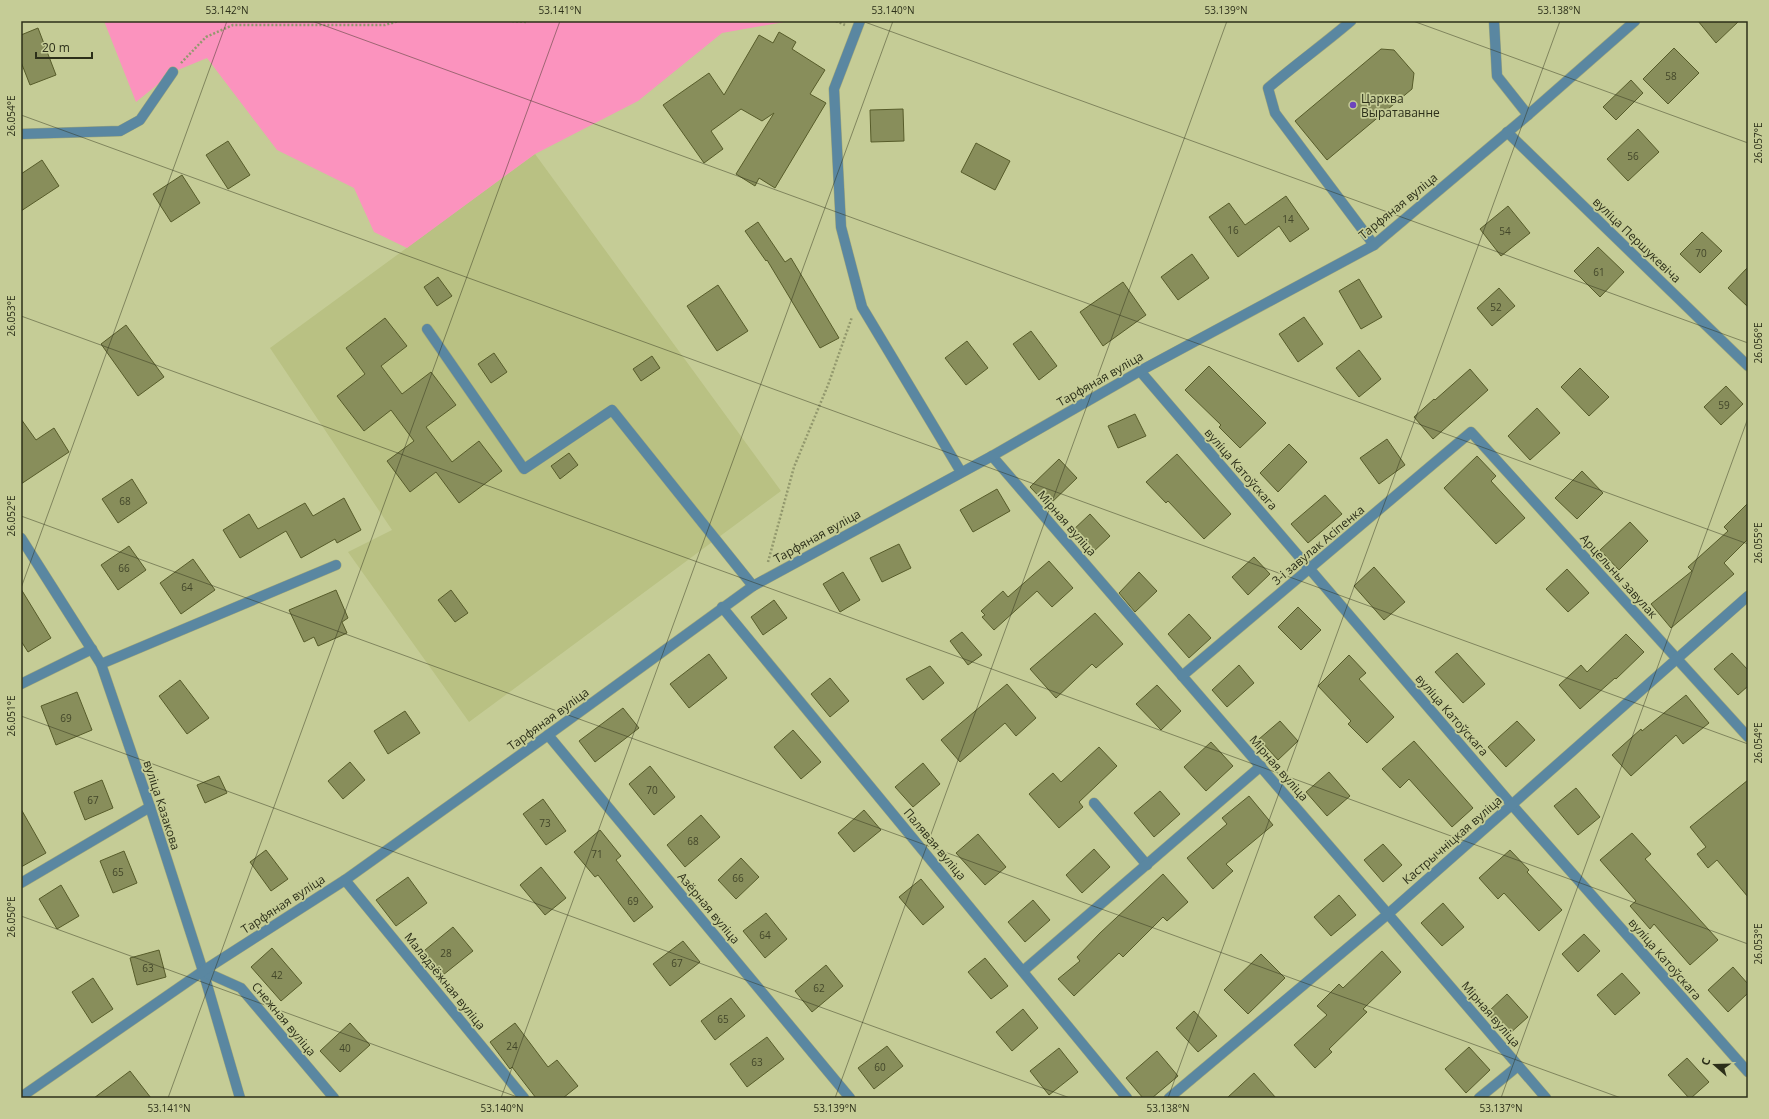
<svg xmlns="http://www.w3.org/2000/svg" width="1769" height="1119" font-family="'Open Sans',sans-serif">
<style>
.built{fill:#b9c183}
.green{fill:#fb93be}
.building{fill:#888e5b;stroke:#575c2a}
.lines{fill:none;stroke-linecap:round;stroke-linejoin:round}
.minor-casing{stroke:#a3a97a;stroke-width:11}
.path{stroke:#92986d;stroke-width:2.5;stroke-dasharray:2 2;stroke-linecap:butt}
.minor{stroke:#5a87a1;stroke-width:10}
.ticks{fill:none;stroke:#2c2f19;stroke-width:1;stroke-opacity:0.45}
.poi-dot{fill:#6c44bd;stroke:#c5cc96;stroke-width:1.5}
.labels{text-anchor:middle;dominant-baseline:central;stroke-width:3.5;stroke-linejoin:round;paint-order:stroke}
.number-label{font-size:10px;fill:#43472a}
.poi-label{font-size:12px;fill:#2c2f19;stroke:#c5cc96;text-anchor:start}
.street-label{font-size:12px;fill:#2c2f19;stroke:#c5cc96}
.neatline{fill:none;stroke:#2c2f19;stroke-width:1.5}
.ticks-label{font-size:10px;text-anchor:middle;fill:#2c2f19}
</style>
<rect width="100%" height="100%" fill="#c5cc96"/>
<polygon class="built" points="535,154 781,491 469,722 348,552 392,530 270,348"/>
<polygon class="green" points="104,21 790,21 722,33 638,101 535,154 407,248 374,232 354,188 277,150 207,58 173,72 136,102"/>
<g class="building">
<polygon points="1698,21 1739,21 1716,43"/>
<polygon points="38,28 56,75 30,85 21,62 21,35"/>
<polygon points="779,32 796,42 792,49 825,70 810,94 826,103 775,188 759,178 755,186 736,174 774,113 762,121 741,109 711,131 723,149 704,163 663,105 709,73 724,95 759,35 773,43"/>
<polygon points="1674,48 1699,73 1668,104 1643,79"/>
<polygon points="1381,49 1394,50 1414,73 1412,89 1327,160 1295,121"/>
<polygon points="1631,80 1643,93 1616,120 1603,107"/>
<polygon points="903,109 904,141 871,142 870,110"/>
<polygon points="1638,129 1659,152 1628,181 1607,159"/>
<polygon points="228,141 250,175 228,189 206,155"/>
<polygon points="976,143 1010,161 995,190 961,172"/>
<polygon points="42,160 59,186 21,211 21,174"/>
<polygon points="182,175 200,203 171,222 153,194"/>
<polygon points="1286,196 1309,229 1290,242 1279,226 1238,257 1209,217 1229,203 1245,225"/>
<polygon points="1508,206 1530,233 1501,256 1480,229"/>
<polygon points="758,222 785,262 791,258 839,338 820,348 767,260 766,261 745,231"/>
<polygon points="1702,232 1722,251 1700,273 1680,254"/>
<polygon points="1598,247 1624,272 1600,297 1574,271"/>
<polygon points="1192,254 1209,278 1178,300 1161,277"/>
<polygon points="1748,267 1748,307 1728,288"/>
<polygon points="438,277 452,296 437,306 424,287"/>
<polygon points="1359,279 1382,317 1361,329 1339,291"/>
<polygon points="1123,282 1146,315 1103,346 1080,312"/>
<polygon points="718,285 748,331 717,351 687,306"/>
<polygon points="1499,288 1515,306 1492,326 1477,308"/>
<polygon points="1304,317 1323,344 1298,362 1279,334"/>
<polygon points="385,318 407,346 381,366 402,394 431,372 456,405 426,427 452,462 479,441 502,471 459,503 436,472 410,492 387,461 414,441 391,410 364,431 337,396 365,374 346,348"/>
<polygon points="126,325 164,377 138,396 101,344"/>
<polygon points="1031,331 1057,366 1039,380 1013,344"/>
<polygon points="967,341 988,368 966,385 945,358"/>
<polygon points="1359,350 1381,379 1359,397 1336,368"/>
<polygon points="494,353 507,372 491,383 478,364"/>
<polygon points="652,356 660,368 641,381 633,369"/>
<polygon points="1209,366 1266,423 1240,448 1219,427 1221,425 1185,390"/>
<polygon points="1580,368 1609,397 1589,416 1561,387"/>
<polygon points="1470,369 1488,390 1433,439 1414,417 1434,399 1435,400"/>
<polygon points="1726,386 1743,404 1721,425 1704,407"/>
<polygon points="1537,408 1560,433 1530,460 1508,436"/>
<polygon points="1135,414 1146,436 1118,448 1108,426"/>
<polygon points="21,419 36,440 54,428 69,452 21,484"/>
<polygon points="1387,439 1405,465 1379,484 1360,458"/>
<polygon points="1289,444 1307,462 1278,492 1260,473"/>
<polygon points="569,453 578,465 560,479 551,466"/>
<polygon points="1177,454 1231,514 1204,539 1168,501 1166,503 1146,482"/>
<polygon points="1477,456 1496,476 1491,481 1525,518 1496,544 1444,488"/>
<polygon points="1059,459 1077,478 1048,506 1030,487"/>
<polygon points="1582,471 1603,493 1577,519 1555,498"/>
<polygon points="132,479 147,503 118,523 102,499"/>
<polygon points="997,489 1010,511 973,532 960,510"/>
<polygon points="1325,495 1342,514 1308,543 1291,524"/>
<polygon points="344,498 361,530 337,543 335,539 301,558 286,531 240,558 223,530 249,514 258,529 305,503 313,516"/>
<polygon points="1748,503 1748,539 1724,563 1734,574 1671,628 1651,604 1692,571 1688,567 1728,531 1724,527"/>
<polygon points="1090,514 1110,536 1091,554 1071,532"/>
<polygon points="1630,522 1648,541 1619,570 1600,550"/>
<polygon points="899,544 911,568 882,582 870,558"/>
<polygon points="129,546 146,570 118,590 101,565"/>
<polygon points="1254,557 1270,574 1248,595 1232,577"/>
<polygon points="193,559 215,590 181,614 160,583"/>
<polygon points="1049,561 1073,588 1052,607 1037,591 994,630 982,617 985,615 981,611 1003,591 1008,597"/>
<polygon points="1374,567 1405,602 1384,620 1354,586"/>
<polygon points="1567,569 1589,593 1568,612 1546,589"/>
<polygon points="843,572 860,600 840,612 823,584"/>
<polygon points="1139,572 1157,591 1135,612 1119,593"/>
<polygon points="21,589 51,638 28,652 21,641"/>
<polygon points="336,590 348,618 342,622 347,633 318,646 314,637 304,642 289,610"/>
<polygon points="451,590 468,613 455,622 438,600"/>
<polygon points="774,600 787,618 763,635 751,617"/>
<polygon points="1298,607 1321,630 1301,650 1278,627"/>
<polygon points="1095,613 1123,644 1096,668 1092,664 1056,698 1030,669"/>
<polygon points="1189,614 1211,638 1189,658 1168,634"/>
<polygon points="962,632 982,655 968,665 950,641"/>
<polygon points="1626,634 1644,652 1616,679 1615,678 1580,709 1559,685 1581,665 1587,672"/>
<polygon points="1457,653 1485,684 1463,703 1435,672"/>
<polygon points="1732,653 1748,670 1748,686 1738,695 1714,669"/>
<polygon points="709,654 727,678 689,708 670,684"/>
<polygon points="1349,655 1366,673 1359,679 1394,717 1367,743 1348,724 1351,721 1318,686"/>
<polygon points="1239,665 1254,683 1227,707 1212,690"/>
<polygon points="930,666 944,683 923,700 906,679"/>
<polygon points="830,678 849,701 830,717 811,694"/>
<polygon points="180,680 209,718 187,734 159,696"/>
<polygon points="1007,684 1036,718 1016,736 1005,723 960,762 941,740"/>
<polygon points="1157,685 1181,711 1161,730 1136,704"/>
<polygon points="77,692 92,730 56,745 41,706"/>
<polygon points="1686,695 1709,723 1683,744 1676,735 1631,776 1612,755 1641,729 1642,731"/>
<polygon points="623,708 639,728 595,762 579,741"/>
<polygon points="405,711 420,733 388,754 374,731"/>
<polygon points="1280,721 1298,741 1278,760 1259,739"/>
<polygon points="1517,721 1535,740 1506,767 1488,747"/>
<polygon points="793,730 821,762 801,779 774,747"/>
<polygon points="1414,741 1473,808 1452,827 1409,779 1400,788 1382,769"/>
<polygon points="1211,742 1233,766 1206,791 1184,767"/>
<polygon points="1099,747 1117,766 1079,802 1083,807 1059,828 1029,794 1053,773 1061,782"/>
<polygon points="350,762 365,780 343,799 328,781"/>
<polygon points="923,763 940,784 913,807 895,787"/>
<polygon points="650,766 675,797 654,815 629,784"/>
<polygon points="1329,772 1350,796 1327,816 1306,792"/>
<polygon points="219,776 227,793 205,803 197,785"/>
<polygon points="102,780 113,808 85,820 74,792"/>
<polygon points="1748,780 1748,897 1717,860 1708,868 1697,854 1706,847 1690,827"/>
<polygon points="1576,788 1600,817 1578,835 1554,806"/>
<polygon points="1160,791 1180,814 1154,837 1134,813"/>
<polygon points="1249,796 1273,825 1226,864 1233,871 1213,889 1187,858 1227,824 1222,818"/>
<polygon points="543,799 566,831 546,845 523,814"/>
<polygon points="21,809 46,853 21,867"/>
<polygon points="864,810 881,830 854,852 838,833"/>
<polygon points="701,815 720,837 685,867 667,845"/>
<polygon points="600,830 621,856 616,860 653,907 634,922 598,875 595,877 574,852"/>
<polygon points="1632,833 1651,854 1645,859 1718,940 1690,965 1654,924 1650,929 1630,906 1636,901 1600,860"/>
<polygon points="978,834 1006,867 985,885 956,853"/>
<polygon points="1383,844 1402,865 1383,882 1364,860"/>
<polygon points="1094,849 1110,867 1082,893 1066,875"/>
<polygon points="266,850 288,879 271,891 250,862"/>
<polygon points="1510,850 1529,870 1527,872 1562,910 1539,931 1504,893 1498,899 1479,878"/>
<polygon points="124,851 137,883 113,893 100,861"/>
<polygon points="741,858 759,877 736,899 718,880"/>
<polygon points="541,867 566,898 545,915 520,885"/>
<polygon points="1163,874 1188,902 1167,921 1163,917 1123,957 1119,953 1074,996 1058,979 1080,961 1077,957 1100,933"/>
<polygon points="408,877 427,903 396,926 376,900"/>
<polygon points="921,879 944,907 923,925 899,897"/>
<polygon points="61,885 79,916 57,929 39,899"/>
<polygon points="1339,895 1356,915 1331,936 1314,917"/>
<polygon points="1033,900 1050,920 1025,942 1008,922"/>
<polygon points="1443,903 1464,927 1442,946 1421,923"/>
<polygon points="766,913 787,939 765,958 743,931"/>
<polygon points="453,927 473,951 438,979 419,955"/>
<polygon points="1584,934 1600,951 1578,972 1562,954"/>
<polygon points="683,941 700,962 670,986 653,964"/>
<polygon points="272,948 302,983 281,1001 251,967"/>
<polygon points="159,950 166,977 137,985 130,958"/>
<polygon points="1382,951 1401,972 1363,1009 1367,1012 1329,1049 1332,1052 1315,1068 1294,1045 1327,1015 1317,1006 1339,984 1343,988"/>
<polygon points="1261,954 1285,978 1248,1014 1224,990"/>
<polygon points="985,958 1008,986 991,999 968,972"/>
<polygon points="826,965 843,986 812,1012 795,991"/>
<polygon points="1733,967 1748,984 1748,993 1728,1012 1708,990"/>
<polygon points="1622,973 1640,993 1615,1015 1597,995"/>
<polygon points="93,978 113,1009 92,1023 72,992"/>
<polygon points="1507,994 1528,1017 1508,1035 1487,1013"/>
<polygon points="731,998 745,1016 715,1040 701,1021"/>
<polygon points="1023,1009 1038,1028 1012,1051 996,1032"/>
<polygon points="1194,1011 1217,1036 1198,1052 1176,1028"/>
<polygon points="350,1023 370,1045 340,1072 320,1051"/>
<polygon points="515,1023 548,1067 557,1060 578,1086 563,1098 536,1098 512,1067 510,1069 490,1042"/>
<polygon points="767,1037 784,1059 747,1087 730,1064"/>
<polygon points="887,1046 903,1066 874,1089 858,1068"/>
<polygon points="1469,1047 1490,1070 1466,1093 1445,1069"/>
<polygon points="1059,1048 1078,1072 1049,1095 1030,1071"/>
<polygon points="1157,1051 1178,1076 1152,1098 1143,1098 1126,1078"/>
<polygon points="1687,1058 1709,1082 1691,1098 1689,1098 1668,1075"/>
<polygon points="130,1071 151,1098 94,1098"/>
<polygon points="1254,1073 1276,1098 1227,1098"/>
</g>
<g class="lines">
<g class="minor-casing">
<g id="minor">
<polyline points="860,21 834,89 841,227 862,307 961,472"/>
<path d="M 1351,21 C 1324,44 1295,65 1268,88 L 1275,113 L 1374,245"/>
<polyline points="1494,21 1497,76 1528,115"/>
<polyline points="1507,132 1748,366"/>
<polyline points="21,134 120,131 140,120 173,72"/>
<polyline points="427,329 524,469 612,410 753,586"/>
<polyline points="1140,371 1512,805 1748,1072"/>
<polyline points="992,456 1388,914 1546,1098"/>
<polyline points="21,538 101,664 150,807 203,971 240,1098"/>
<polyline points="722,607 1127,1098"/>
<polyline points="101,664 336,565"/>
<polyline points="1182,676 1471,432 1748,737"/>
<polyline points="21,684 92,649"/>
<polyline points="548,735 850,1098"/>
<polyline points="1094,803 1147,865"/>
<polyline points="345,880 524,1098"/>
<polyline points="21,883 150,807"/>
<polyline points="203,971 241,988 334,1098"/>
<polyline points="1023,971 1261,766"/>
<polyline points="21,1097 203,971 345,880 548,735 753,586 992,456 1140,371 1374,245 1528,115 1635,21"/>
<polyline points="1169,1098 1388,914 1748,596"/>
<polyline points="1479,1098 1518,1066"/>
</g>
</g>
<g class="path">
<polyline points="512,21 527,22 528,21"/>
<polyline points="836,21 845,25"/>
<polyline points="181,63 206,37 233,25 385,25 399,21"/>
<polyline points="768,562 794,467 828,385 852,317"/>
</g>
<use href="#minor" class="minor"/>
</g>
<path class="ticks" d="M 312,21 L 1748,544M 862,21 L 1748,343M 1413,21 L 1748,143M 21,115 L 1748,744M 21,316 L 1748,944M 21,516 L 1621,1098M 21,588 L 227,21M 21,716 L 1070,1098M 21,916 L 520,1098M 168,1098 L 560,21M 501,1098 L 893,21M 835,1098 L 1227,21M 1168,1098 L 1560,21M 1501,1098 L 1748,418"/>
<circle class="poi-dot" cx="1353" cy="105" r="4"/>
<g class="labels">
<g class="number-label">
<text x="1671" y="76">58</text>
<text x="1633" y="156">56</text>
<text x="1288" y="219">14</text>
<text x="1233" y="230">16</text>
<text x="1505" y="231">54</text>
<text x="1701" y="253">70</text>
<text x="1599" y="272">61</text>
<text x="1496" y="307">52</text>
<text x="1724" y="405">59</text>
<text x="125" y="501">68</text>
<text x="124" y="568">66</text>
<text x="187" y="587">64</text>
<text x="66" y="718">69</text>
<text x="652" y="790">70</text>
<text x="93" y="800">67</text>
<text x="545" y="823">73</text>
<text x="693" y="841">68</text>
<text x="597" y="854">71</text>
<text x="118" y="872">65</text>
<text x="738" y="878">66</text>
<text x="633" y="901">69</text>
<text x="765" y="935">64</text>
<text x="446" y="953">28</text>
<text x="677" y="963">67</text>
<text x="148" y="968">63</text>
<text x="277" y="975">42</text>
<text x="819" y="988">62</text>
<text x="723" y="1019">65</text>
<text x="512" y="1046">24</text>
<text x="345" y="1048">40</text>
<text x="757" y="1062">63</text>
<text x="880" y="1067">60</text>
</g>
<g class="poi-label">
<text x="1361" y="98">Царква<tspan x="1361" dy="14">Выратаванне</tspan></text>
</g>
<g class="street-label">
<text transform="translate(1398 206) rotate(-39)">Тарфяная вуліца</text>
<text transform="translate(1637 240) rotate(44)">вуліца Першукевіча</text>
<text transform="translate(1100 379) rotate(-30)">Тарфяная вуліца</text>
<text transform="translate(1241 469) rotate(49)">вуліца Катоўскага</text>
<text transform="translate(1067 523) rotate(49)">Мірная вуліца</text>
<text transform="translate(817 536) rotate(-29)">Тарфяная вуліца</text>
<text transform="translate(1318 545) rotate(-40)">3-і завулак Асіпенка</text>
<text transform="translate(1619 576) rotate(48)">Арцельны завулак</text>
<text transform="translate(1452 715) rotate(49)">вуліца Катоўскага</text>
<text transform="translate(548 719) rotate(-36)">Тарфяная вуліца</text>
<text transform="translate(1279 768) rotate(49)">Мірная вуліца</text>
<text transform="translate(162 805) rotate(72)">вуліца Казакова</text>
<text transform="translate(1452 840) rotate(-41)">Кастрычніцкая вуліца</text>
<text transform="translate(935 844) rotate(50)">Палявая вуліца</text>
<text transform="translate(283 904) rotate(-33)">Тарфяная вуліца</text>
<text transform="translate(709 908) rotate(50)">Азёрная вуліца</text>
<text transform="translate(1665 959) rotate(49)">вуліца Катоўскага</text>
<text transform="translate(445 981) rotate(51)">Маладзёжная вуліца</text>
<text transform="translate(1491 1014) rotate(49)">Мірная вуліца</text>
<text transform="translate(284 1019) rotate(50)">Снежная вуліца</text>
</g>
</g>
<rect width="1769" height="1119" fill="none" stroke="#c5cc96" stroke-width="44"/>
<g transform="translate(1715 1065) rotate(290)" stroke="#c5cc96" stroke-width="3" paint-order="stroke">
<path d="M0-3L7 15L0 10L-7 15Z" fill="#2c2f19"/>
<text y="-6" font-size="11" font-weight="bold" text-anchor="middle" fill="#2c2f19">С</text>
</g>
<path d="M36 52v6h56v-6" fill="none" stroke="#2c2f19" stroke-width="2"/>
<text x="42" y="52" font-size="12" fill="#2c2f19" stroke="#c5cc96" stroke-width="3" paint-order="stroke">20 m</text>
<rect x="22" y="22" width="1725" height="1075" class="neatline"/>
<g class="ticks-label">
<text x="227" y="14">53.142°N</text>
<text x="560" y="14">53.141°N</text>
<text x="893" y="14">53.140°N</text>
<text x="1226" y="14">53.139°N</text>
<text x="1559" y="14">53.138°N</text>
<text transform="translate(11 116) rotate(-90)" y="4">26.054°E</text>
<text transform="translate(1758 143) rotate(-90)" y="4">26.057°E</text>
<text transform="translate(11 316) rotate(-90)" y="4">26.053°E</text>
<text transform="translate(1758 343) rotate(-90)" y="4">26.056°E</text>
<text transform="translate(11 516) rotate(-90)" y="4">26.052°E</text>
<text transform="translate(1758 543) rotate(-90)" y="4">26.055°E</text>
<text transform="translate(11 716) rotate(-90)" y="4">26.051°E</text>
<text transform="translate(1758 743) rotate(-90)" y="4">26.054°E</text>
<text transform="translate(11 917) rotate(-90)" y="4">26.050°E</text>
<text transform="translate(1758 944) rotate(-90)" y="4">26.053°E</text>
<text x="169" y="1112">53.141°N</text>
<text x="502" y="1112">53.140°N</text>
<text x="835" y="1112">53.139°N</text>
<text x="1168" y="1112">53.138°N</text>
<text x="1501" y="1112">53.137°N</text>
</g>
</svg>
